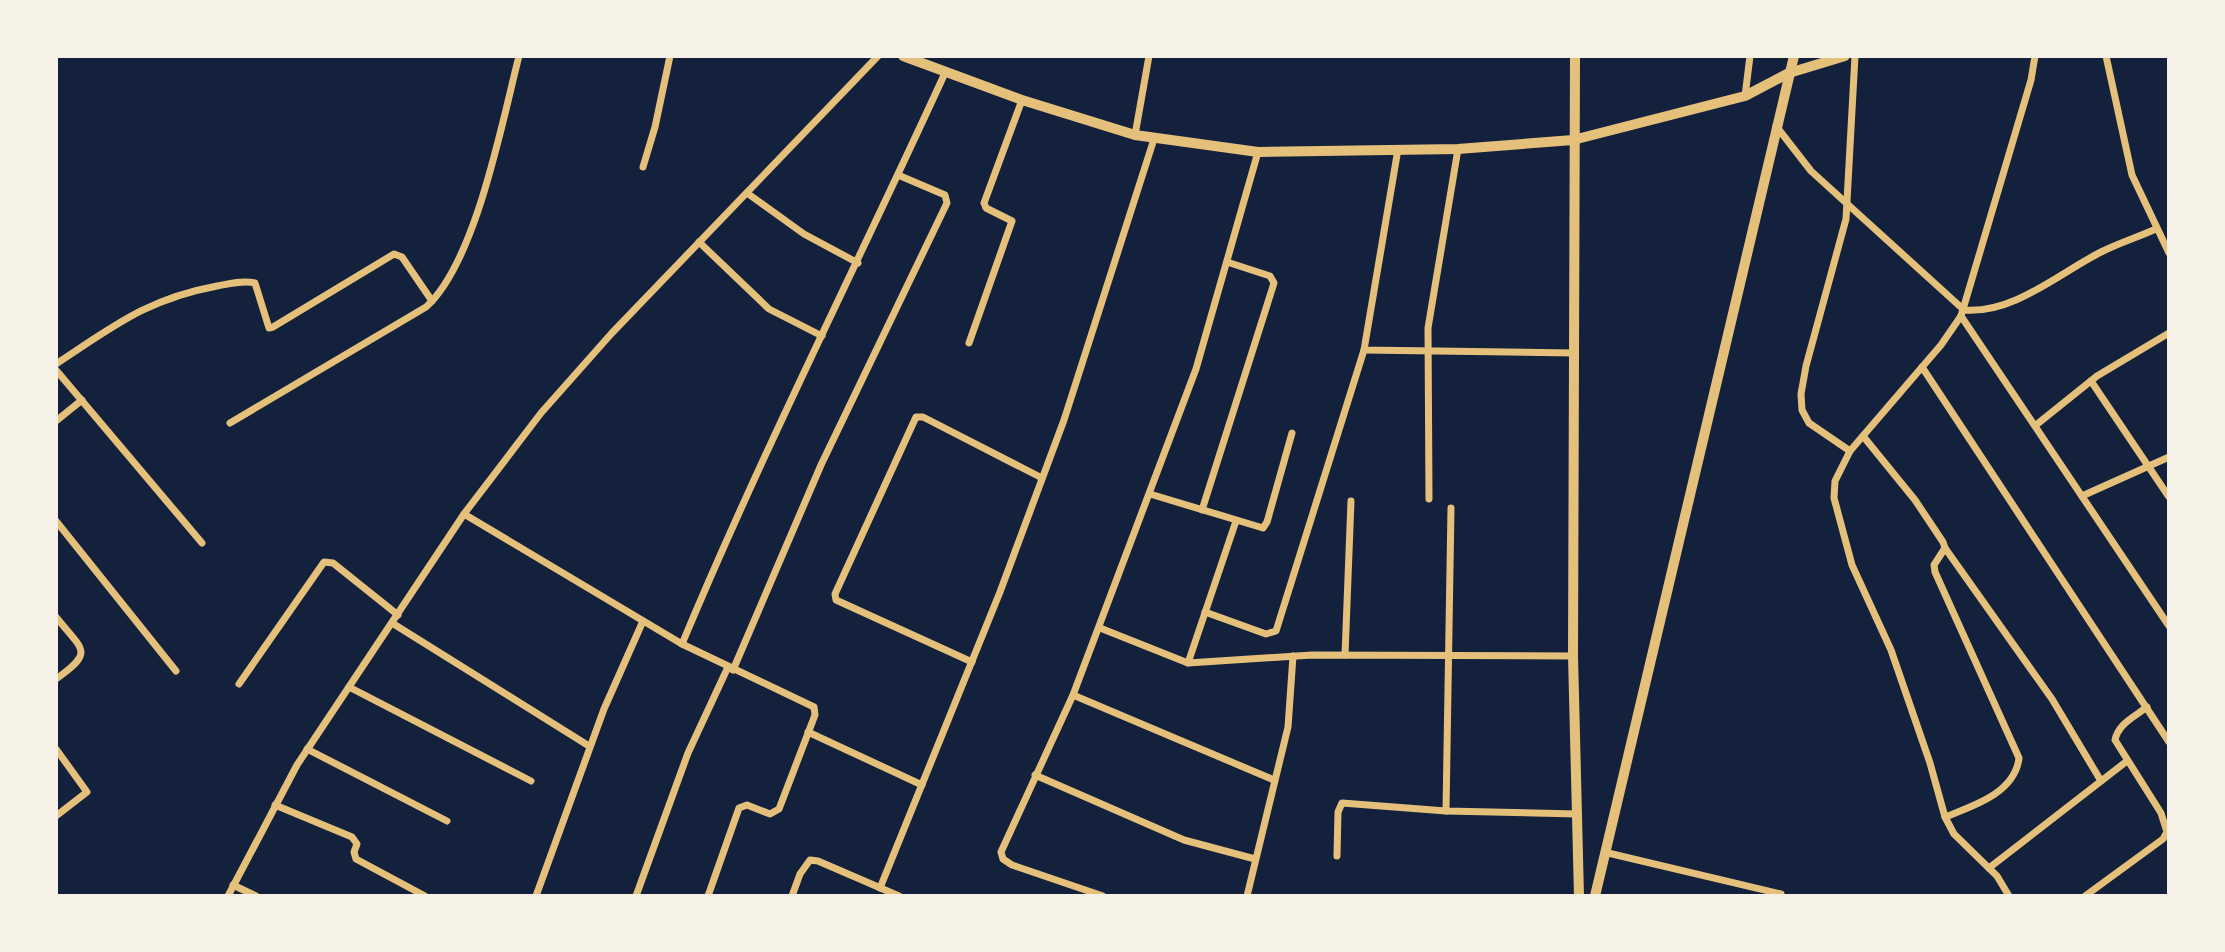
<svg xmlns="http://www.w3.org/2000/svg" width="2225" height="952" font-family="Overpass,sans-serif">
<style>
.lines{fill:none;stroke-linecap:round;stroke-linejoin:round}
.minor{stroke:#e5c07b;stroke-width:7}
.tertiary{stroke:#e5c07b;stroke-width:10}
</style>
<rect width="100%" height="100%" fill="#14213d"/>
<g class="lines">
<g class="minor">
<polyline points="2106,56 2132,175 2169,253"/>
<polyline points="1745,96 1750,56"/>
<path d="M 1776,126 L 1811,171 L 1964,310 C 2014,314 2059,273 2101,252 C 2119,243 2138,237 2156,229"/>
<polyline points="1135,135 1149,56"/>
<polyline points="1398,149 1364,350 1574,353"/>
<polyline points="643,167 655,127 670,56"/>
<polyline points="747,193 804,234 858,263"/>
<polyline points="699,242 769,309 822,336"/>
<polyline points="1961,316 2169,626"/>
<polyline points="969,343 1012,221 986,208 984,203 1022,100"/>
<path d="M 56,364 C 114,326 147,299 217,286 C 229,284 243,280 255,283 L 269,328 L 273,327 L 394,254 L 402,257 L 432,301"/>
<polyline points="1922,367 2169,742"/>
<polyline points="56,370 202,543"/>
<polyline points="2091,381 2169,497"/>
<polyline points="56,421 82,400"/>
<path d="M 230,423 L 426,307 C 476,262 502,122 519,56"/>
<polyline points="2036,425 2097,376 2169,333"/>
<path d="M 1863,436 L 1915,500 L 1943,542 L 1945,548 L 1934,565 L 1935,572 L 2019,758 C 2015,793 1973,806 1945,817"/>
<polyline points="1850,451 1809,423 1802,410 1801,394 1806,366 1846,219 1855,56"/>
<polyline points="1150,494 1263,528 1267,522 1292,433"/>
<polyline points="2082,496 2169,457"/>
<polyline points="1429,499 1428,328 1458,149"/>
<polyline points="1451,508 1446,811 1577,814"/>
<polyline points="1202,510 1274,283 1270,276 1227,262"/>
<polyline points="464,514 682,644 814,707 815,715 779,809 770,814 747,805 739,808 708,896"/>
<polyline points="56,521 176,671"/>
<polyline points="1945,548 2052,699 2101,781"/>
<polyline points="1205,612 1266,634 1276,631 1364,350"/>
<path d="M 56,617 C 83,651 95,651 56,679"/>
<polyline points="392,623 589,746"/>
<polyline points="1100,628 1188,663 1312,655 1573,656"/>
<path d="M 682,644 C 763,450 858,263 945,73"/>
<polyline points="1345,655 1351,501"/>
<polyline points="972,662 836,600 835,594 916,417 923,417 1042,478"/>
<polyline points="1188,663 1236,521"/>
<polyline points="733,670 821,465 947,203 945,195 898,175"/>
<polyline points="239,684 324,562 333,563 398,615"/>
<polyline points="349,687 531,781"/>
<polyline points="1073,695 1274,780"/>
<polyline points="808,732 922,785"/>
<polyline points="56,749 87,792 56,816"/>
<polyline points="307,749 447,821"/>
<polyline points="1035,775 1184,840 1255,859"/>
<polyline points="275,805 352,837 357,844 354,852 356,859 425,896"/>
<polyline points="1608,853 1781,894"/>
<polyline points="1337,856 1338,812 1342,803 1446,811"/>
<polyline points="1989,868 2127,761"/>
<polyline points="233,885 256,896"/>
<polyline points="880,888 1000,592 1064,420 1154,139"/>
<polyline points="228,896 297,765 464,514 541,413 611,334 878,56"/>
<polyline points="536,896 604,709 643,621"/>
<polyline points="636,896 688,753 728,667"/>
<polyline points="792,896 800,874 810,860 818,861 899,896"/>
<polyline points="1103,896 1012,865 1003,859 1001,852 1073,695 1196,369 1258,152"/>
<polyline points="1247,896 1288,727 1293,656"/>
<polyline points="2009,896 1997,876 1954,834 1945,817 1930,763 1891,650 1852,565 1834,498 1835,481 1850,451 1941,345 1961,316 2031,80 2035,56"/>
<path d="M 2085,896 L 2163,839 L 2167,832 L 2161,813 L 2115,740 C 2118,724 2134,717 2147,707"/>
</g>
<g class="tertiary">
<polyline points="903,56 1022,100 1135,135 1258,152 1458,149 1573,140 1745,96 1789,73 1845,56"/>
<polyline points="1575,56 1573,656 1579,896"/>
<polyline points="1595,896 1794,56"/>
</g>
</g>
<rect width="2225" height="952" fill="none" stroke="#f6f1e7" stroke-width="116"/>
</svg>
